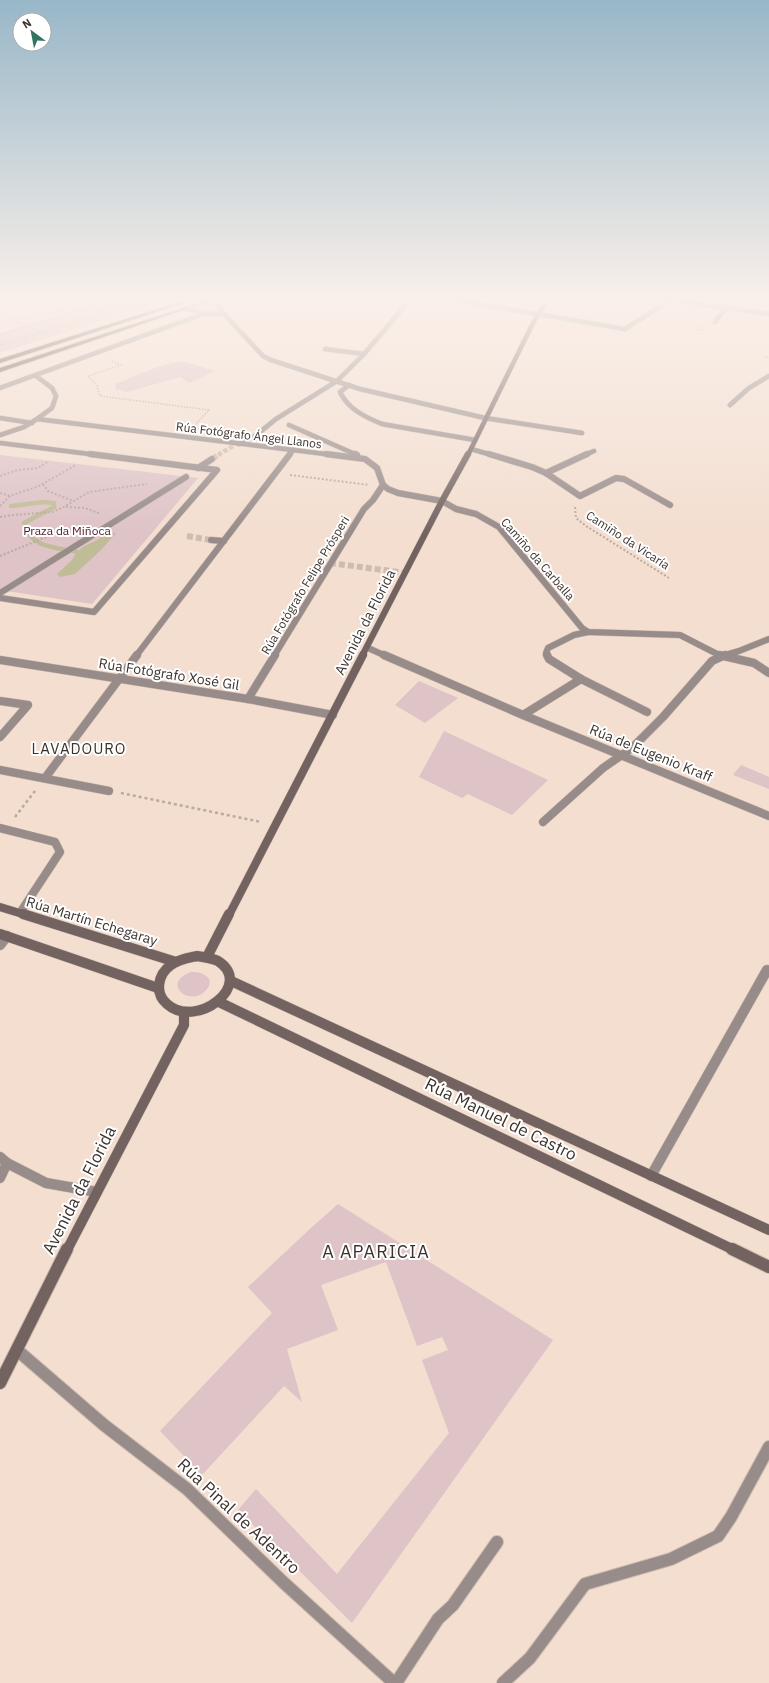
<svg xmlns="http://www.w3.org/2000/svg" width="769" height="1683" font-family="'IBM Plex Sans',sans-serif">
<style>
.green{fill:#dec3c7}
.water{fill:#c0bc98}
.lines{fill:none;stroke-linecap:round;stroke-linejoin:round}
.stream{stroke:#c0bc98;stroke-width:4.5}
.street-tunnel-far1{stroke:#cebcb0;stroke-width:4.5;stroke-dasharray:4.5 2;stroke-linecap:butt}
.street-tunnel{stroke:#cebcb0;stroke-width:6;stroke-dasharray:6 3;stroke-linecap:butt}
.lane-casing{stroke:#cebcb0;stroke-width:5.5}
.street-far4-casing{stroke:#cebcb0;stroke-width:5.5}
.street-far3-casing{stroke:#cebcb0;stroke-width:7}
.street-far2-casing{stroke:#cebcb0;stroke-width:9}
.street-far1-casing{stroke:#cebcb0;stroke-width:11}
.street-casing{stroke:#cebcb0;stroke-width:14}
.secondary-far4-casing{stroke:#cebcb0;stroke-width:5.5}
.secondary-far3-casing{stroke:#cebcb0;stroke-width:7}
.secondary-far2-casing{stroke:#cebcb0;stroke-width:9}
.secondary-far1-casing{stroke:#cebcb0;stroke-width:11}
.secondary-casing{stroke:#cebcb0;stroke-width:14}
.primary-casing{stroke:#cebcb0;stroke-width:2}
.path-far2{stroke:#bbaa9f;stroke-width:1.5;stroke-dasharray:1.5 1.5;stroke-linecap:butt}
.path-far1{stroke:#bbaa9f;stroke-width:2;stroke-dasharray:2 2;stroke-linecap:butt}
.path{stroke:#bbaa9f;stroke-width:2.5;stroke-dasharray:3 3;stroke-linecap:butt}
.lane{stroke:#978c8a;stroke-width:4.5}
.street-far4{stroke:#978c8a;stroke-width:4.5}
.street-far3{stroke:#978c8a;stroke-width:6}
.street-far2{stroke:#978c8a;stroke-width:8}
.street-far1{stroke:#978c8a;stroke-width:10}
.street{stroke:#978c8a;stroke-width:12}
.secondary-far4{stroke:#726360;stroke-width:4.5}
.secondary-far3{stroke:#726360;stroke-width:6}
.secondary-far2{stroke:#726360;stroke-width:8}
.secondary-far1{stroke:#726360;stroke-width:10}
.secondary{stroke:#726360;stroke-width:12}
.primary{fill:#584642;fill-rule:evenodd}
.labels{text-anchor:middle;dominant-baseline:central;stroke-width:4;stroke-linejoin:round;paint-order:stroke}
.far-street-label{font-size:12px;fill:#3c332e;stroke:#fff}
.far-park-label{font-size:12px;fill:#4c1825;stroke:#fff}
.street-label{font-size:14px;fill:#3c332e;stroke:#fff}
.neighbourhood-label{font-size:15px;letter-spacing:1px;fill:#3c332e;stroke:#fff}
.near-street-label{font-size:17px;fill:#3c332e;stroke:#fff}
.near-neighbourhood-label{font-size:18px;letter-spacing:1px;fill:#3c332e;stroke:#fff}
</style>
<rect width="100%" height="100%" fill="#f3ded0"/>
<g class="green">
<polygon points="109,300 165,300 0,353 0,333"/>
<path d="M 177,362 L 186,362 L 215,371 L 189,383 L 180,377 L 127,392 L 115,389 L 116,384 C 135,376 156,366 177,362 Z"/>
<polygon points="0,455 198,478 92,604 0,590"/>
<polygon points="419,681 458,698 425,723 395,705"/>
<polygon points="444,731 548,780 512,815 468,794 462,798 419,777"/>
<polygon points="741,765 769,777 769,789 733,775"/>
<path d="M 191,972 C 200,971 216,977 207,989 C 192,1009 159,984 191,972 Z"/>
<polygon points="338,1204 553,1340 352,1623 238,1510 256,1489 337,1574 449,1433 422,1360 448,1350 442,1337 417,1346 386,1262 321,1285 338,1330 287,1349 302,1402 284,1386 202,1475 160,1431 272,1313 248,1287 312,1227"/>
</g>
<polygon class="water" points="107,533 116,533 102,549 75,574 60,577 57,574 72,560 77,552 83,547 99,539 102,535"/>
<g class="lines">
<path class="stream" d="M 11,506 L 43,502 L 54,503 L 54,507 L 24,523 C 31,549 55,547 77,552"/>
<polyline class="street-tunnel-far1" points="218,455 233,446"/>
<g class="street-tunnel">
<polyline points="212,459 220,454"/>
<polyline points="187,536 211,540"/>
<polyline points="330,563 406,573"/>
</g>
<g class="lane-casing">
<polyline id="lane" points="715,322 726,308"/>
</g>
<g class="street-far4-casing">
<g id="street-far4">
<polyline points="215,300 224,314 263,356 271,360 360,389 485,418 582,433"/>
<polyline points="456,300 625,329 670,300"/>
<polyline points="673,300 769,314"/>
<polyline points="185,309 197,311 203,314"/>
<polyline points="325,349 364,354"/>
<path d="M 349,385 L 340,392 C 348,409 365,417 382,424 L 475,440"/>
<polyline points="0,388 203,314 224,314"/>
<polyline points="730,405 749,388 769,376"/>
<polyline points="0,418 32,423"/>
<polyline points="37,419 334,455"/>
<polyline points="289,425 357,455"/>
<polyline points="0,435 24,427 37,419 52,408 56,396 52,388 36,376"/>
<polyline points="0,443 98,455"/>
<polyline points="239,444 255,436 276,419 337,381 364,354 410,300"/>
<polyline points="471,449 492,455"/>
<polyline points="289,455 293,450"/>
<polyline points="585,455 594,451"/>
</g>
</g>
<g class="street-far3-casing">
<g id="street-far3">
<polyline points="326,454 365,459 377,468 383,485 388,489 398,493 442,501 456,509 476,514 499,527 582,628 588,632 680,635 721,656"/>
<polyline points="355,454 357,455"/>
<polyline points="489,454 532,467 546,473 580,496 616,478 624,479 670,505"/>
<polyline points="198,468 212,459"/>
<polyline points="546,473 587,454"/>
<polyline points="211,540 224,541"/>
<polyline points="0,593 186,477"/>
<polyline points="0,598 94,612 217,470 90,454"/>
<polyline points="368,648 386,656"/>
<polyline points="136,656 290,454"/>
<polyline points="274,656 364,509 373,500 383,485"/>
<polyline points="547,656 546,653 548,648 574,635 588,632"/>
<polyline points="722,656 739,651 769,639"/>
</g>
</g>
<g class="street-far2-casing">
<g id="street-far2">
<polyline points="384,655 523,715 769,816"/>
<polyline points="547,655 549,659 581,679 647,712"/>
<polyline points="719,655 754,663 769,673"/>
<polyline points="0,660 248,699 333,715"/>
<polyline points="248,699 275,655"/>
<polyline points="0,701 28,705 0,737"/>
<polyline points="523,715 581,679"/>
<polyline points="0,770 109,791"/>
<polyline points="45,778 137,655"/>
<polyline points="543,822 603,768 632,748 663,717 712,661 725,655"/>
<polyline points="0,828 55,842 60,852 20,913"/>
</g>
</g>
<g class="street-far1-casing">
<g id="street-far1">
<polyline points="0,945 7,936"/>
<polyline points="0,1157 7,1163 46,1183 97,1192"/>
<polyline points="651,1176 767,970"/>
<polyline points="0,1178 7,1163"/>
</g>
</g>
<g class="street-casing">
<g id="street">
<polyline points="17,1350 104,1425 187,1489 283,1582 394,1683"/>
<polyline points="396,1683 438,1619 453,1605 497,1542"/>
<polyline points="503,1683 530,1658 585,1584 671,1559 718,1536 731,1517 769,1447"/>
</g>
</g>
<g class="secondary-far4-casing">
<polyline id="secondary-far4" points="468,455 533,323 547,300"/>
</g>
<g class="secondary-far3-casing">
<polyline id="secondary-far3" points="362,656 442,501 468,454"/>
</g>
<g class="secondary-far2-casing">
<g id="secondary-far2">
<polyline points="0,907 26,915"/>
<polyline points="229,915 363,655"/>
</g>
</g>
<g class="secondary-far1-casing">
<g id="secondary-far1">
<polyline points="23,914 176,962"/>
<polyline points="0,934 158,988"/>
<path d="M 197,956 C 203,957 212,958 218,961 C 255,985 196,1030 167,1004 C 154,993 158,974 171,965 C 179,959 188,958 197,956 Z"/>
<polyline points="207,957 229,914"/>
<polyline points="231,981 769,1230"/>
<polyline points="219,1002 734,1250"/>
<polyline points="67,1250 184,1025 184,1012"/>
</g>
</g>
<g class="secondary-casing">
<g id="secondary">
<polyline points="732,1249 769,1267"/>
<polyline points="0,1383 67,1249"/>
</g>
</g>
<g class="primary-casing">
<g id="primary">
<polygon points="207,300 213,300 0,372 0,368"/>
<polygon points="183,301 187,302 0,363 0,359"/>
</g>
</g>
<g class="path-far2">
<polyline points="230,302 238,300"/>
<polyline points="88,307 104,313"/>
<polyline points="57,310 52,304 67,300"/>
<polyline points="0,318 2,317"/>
<polyline points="12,318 16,320"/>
<polyline points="703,324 698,330 706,330"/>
<polyline points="42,333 17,322 16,320 46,313 77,309"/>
<polyline points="0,334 111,300"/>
<polyline points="0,345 146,300"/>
<polyline points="764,356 769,358"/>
<polyline points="112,361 121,365 88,376 97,386 100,396 209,410 194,426"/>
</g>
<g class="path-far1">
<polyline points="290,475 369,485"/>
<polyline points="0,476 18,470 38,468 49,461"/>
<polyline points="43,484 48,491 73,501"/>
<polyline points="0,493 10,496"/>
<polyline points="0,506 10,496 39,486 76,465"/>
<polyline points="66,507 85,508 101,514"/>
<polyline points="575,507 576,518 586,526 669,578"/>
<polyline points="0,517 13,515 52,512 62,508 89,492 147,484"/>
<polyline points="0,556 51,535 73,530"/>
</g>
<g class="path">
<polyline points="121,793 261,822"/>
<polyline points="15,817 35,791"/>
</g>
<use href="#lane" class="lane"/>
<use href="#street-far4" class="street-far4"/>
<use href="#street-far3" class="street-far3"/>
<use href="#street-far2" class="street-far2"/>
<use href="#street-far1" class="street-far1"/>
<use href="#street" class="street"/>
<use href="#secondary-far4" class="secondary-far4"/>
<use href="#secondary-far3" class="secondary-far3"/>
<use href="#secondary-far2" class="secondary-far2"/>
<use href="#secondary-far1" class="secondary-far1"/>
<use href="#secondary" class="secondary"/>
<use href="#primary" class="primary"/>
</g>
<linearGradient id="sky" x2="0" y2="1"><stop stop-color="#98b7c8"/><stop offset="0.56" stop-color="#faf0ea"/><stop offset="1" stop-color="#faf0ea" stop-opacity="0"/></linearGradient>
<rect width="769" height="535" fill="url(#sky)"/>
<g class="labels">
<g class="far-street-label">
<text transform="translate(249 435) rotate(7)">Rúa Fotógrafo Ángel Llanos</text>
<text transform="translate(628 540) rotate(33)">Camiño da Vicaría</text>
<text transform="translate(538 559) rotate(49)">Camiño da Carballa</text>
<text transform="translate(305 585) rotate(-59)">Rúa Fotógrafo Felipe Prósperi</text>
</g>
<g class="far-park-label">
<text x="67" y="530">Praza da Miñoca</text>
</g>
<g class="street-label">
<text transform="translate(365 622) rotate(-63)">Avenida da Florida</text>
<text transform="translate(169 674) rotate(9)">Rúa Fotógrafo Xosé Gil</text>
<text transform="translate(651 753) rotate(22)">Rúa de Eugenio Kraff</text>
<text transform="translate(92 921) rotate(17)">Rúa Martín Echegaray</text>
</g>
<g class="neighbourhood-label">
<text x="79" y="748">LAVADOURO</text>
</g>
<g class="near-street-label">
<text transform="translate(501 1119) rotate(26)">Rúa Manuel de Castro</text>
<text transform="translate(79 1190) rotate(-63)">Avenida da Florida</text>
<text transform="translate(239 1516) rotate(43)">Rúa Pinal de Adentro</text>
</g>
<g class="near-neighbourhood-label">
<text x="376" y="1251">A APARICIA</text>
</g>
</g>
<g transform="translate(32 32) rotate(328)"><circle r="19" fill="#ffffff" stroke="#b1adab"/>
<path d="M0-3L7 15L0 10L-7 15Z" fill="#347360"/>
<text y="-6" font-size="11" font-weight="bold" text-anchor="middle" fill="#3c332e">N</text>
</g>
</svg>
